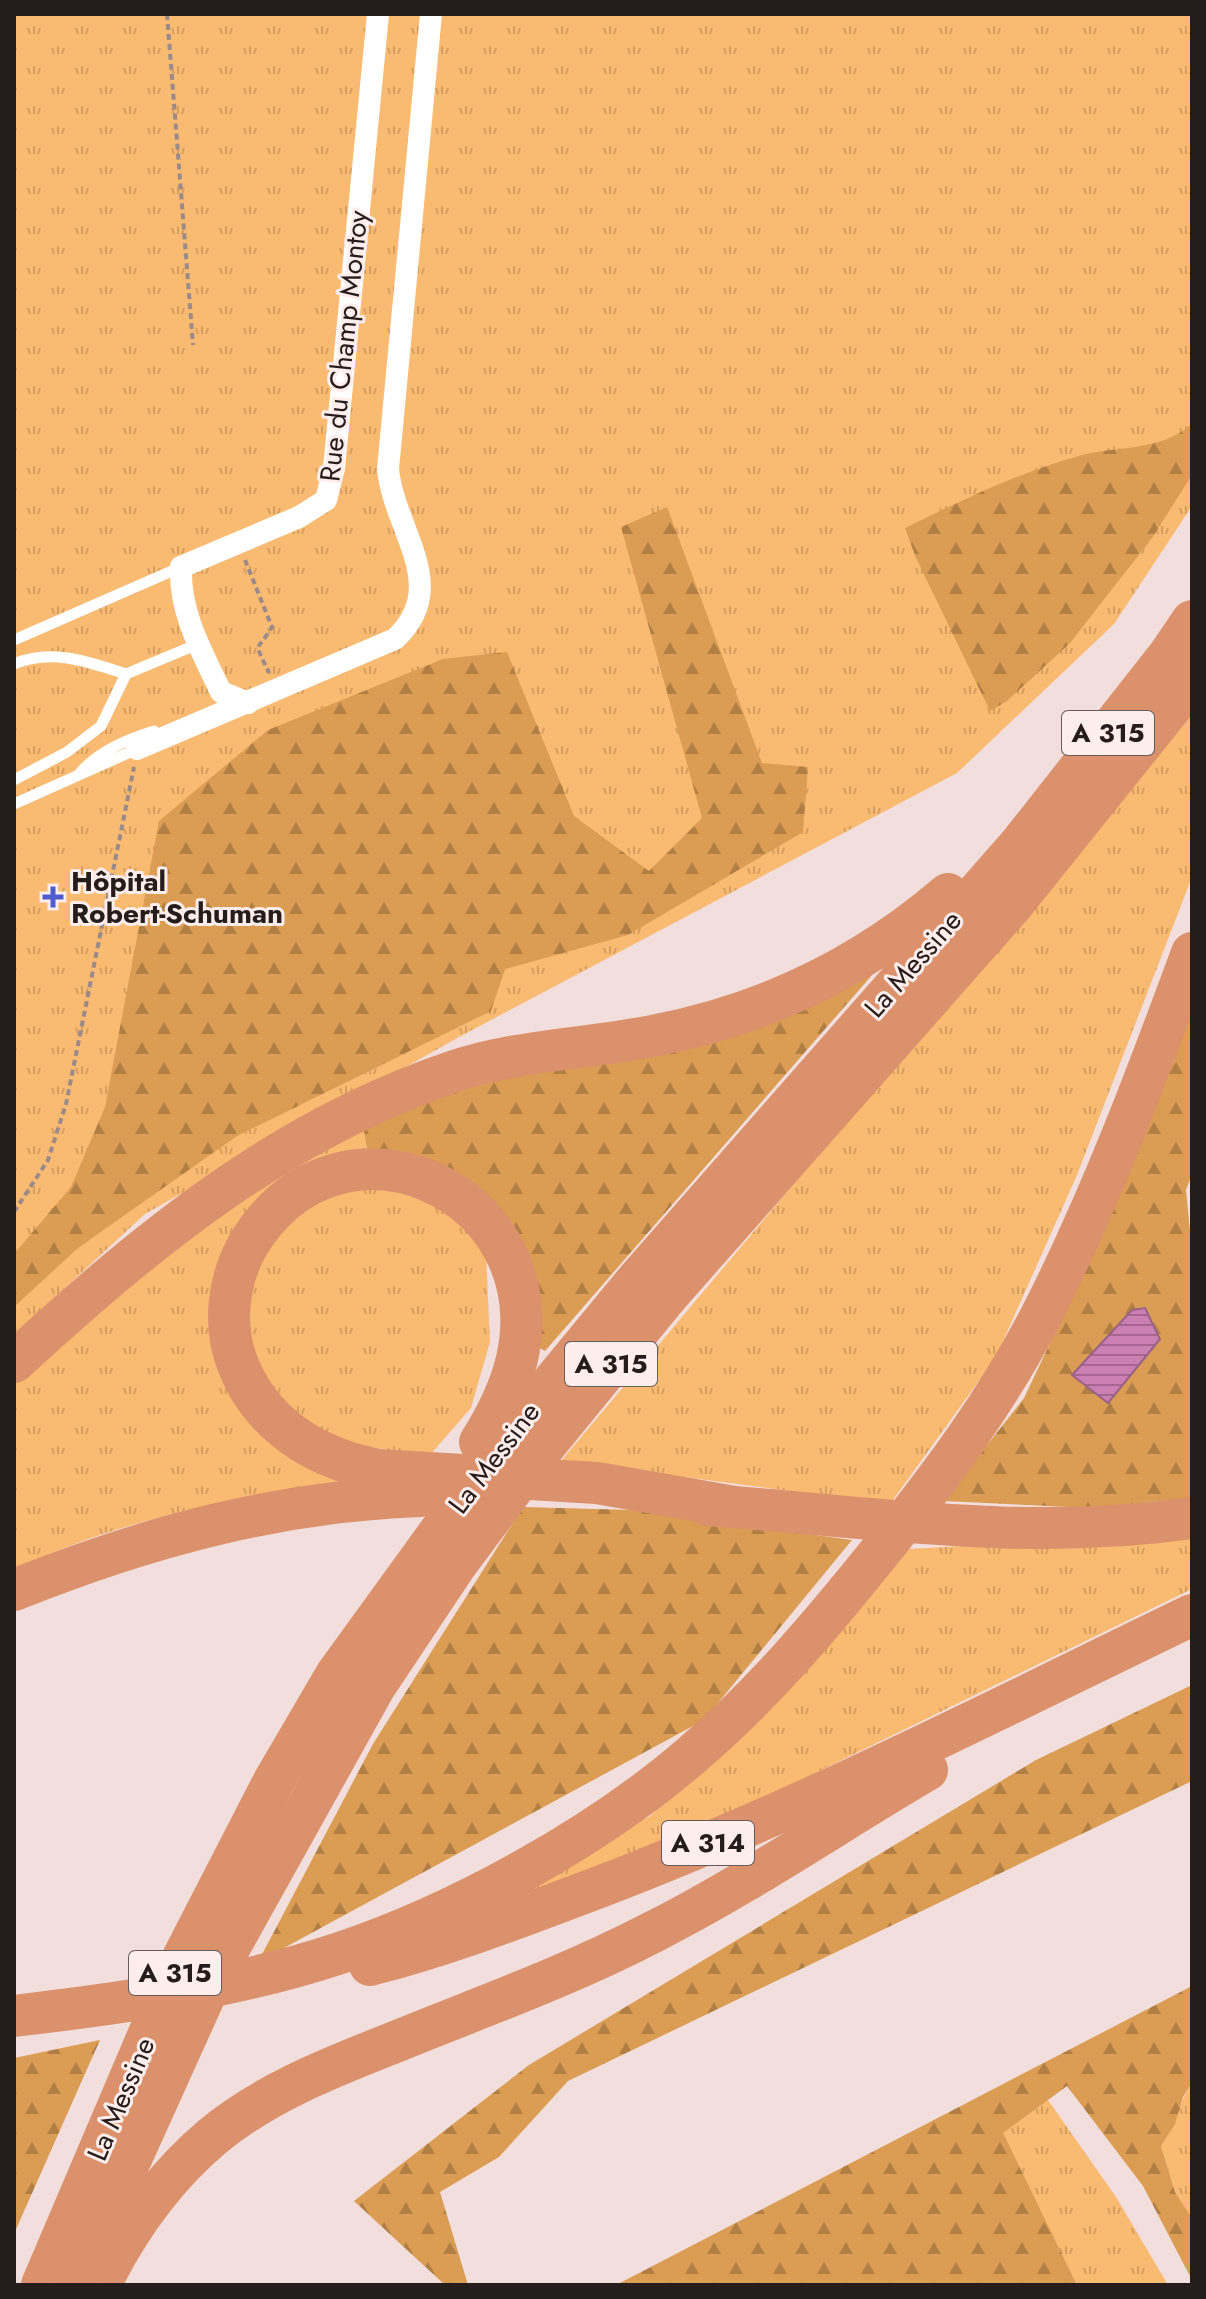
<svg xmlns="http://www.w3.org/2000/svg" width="1206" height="2299" font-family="Jost,sans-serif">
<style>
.grass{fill:url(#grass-tufts)}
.forest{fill:url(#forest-firs)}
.water{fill:url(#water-rules);stroke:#9a6286;stroke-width:2}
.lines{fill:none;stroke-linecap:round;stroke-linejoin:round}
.path{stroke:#9a8b8a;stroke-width:4;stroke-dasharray:6 4;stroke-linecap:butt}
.lane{stroke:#fff;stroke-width:11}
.street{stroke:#fff;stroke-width:22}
.highway{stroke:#db916c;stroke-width:42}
.poi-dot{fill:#4e5cd2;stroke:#fdedeb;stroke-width:3}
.labels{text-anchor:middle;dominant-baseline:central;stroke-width:6;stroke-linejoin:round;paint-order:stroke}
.shield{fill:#fdedeb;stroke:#655b5a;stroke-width:2}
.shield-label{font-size:26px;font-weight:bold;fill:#241d1c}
.street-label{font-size:28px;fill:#241d1c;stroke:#fdedeb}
.poi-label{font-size:28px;font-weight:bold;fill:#241d1c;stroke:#fdedeb;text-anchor:start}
</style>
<defs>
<pattern id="grass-tufts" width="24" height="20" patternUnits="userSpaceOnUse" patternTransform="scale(2)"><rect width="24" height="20" fill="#f9ba71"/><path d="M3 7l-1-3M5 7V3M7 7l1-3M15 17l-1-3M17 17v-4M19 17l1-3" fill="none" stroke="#d59f61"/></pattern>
<pattern id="forest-firs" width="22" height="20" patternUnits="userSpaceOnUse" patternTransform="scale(2)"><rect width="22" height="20" fill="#da9d53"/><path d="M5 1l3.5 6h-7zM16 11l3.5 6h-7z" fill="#b17f44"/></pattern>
<pattern id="water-rules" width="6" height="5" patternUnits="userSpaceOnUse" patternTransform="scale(2)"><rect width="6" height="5" fill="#cc7fb3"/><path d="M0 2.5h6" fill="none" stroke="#a56791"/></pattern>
</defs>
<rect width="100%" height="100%" fill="#f2dedc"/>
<g class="grass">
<polygon points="14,14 1192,14 1192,506 1114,624 957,773 459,1037 145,1214 14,1335"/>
<polygon points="1192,710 1192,877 1077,1175 996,1357 890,1504 561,1461"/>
<path d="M 362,1121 L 368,1154 L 335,1160 L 214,1322 L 353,1479 C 236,1498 121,1518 14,1570 L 14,1377 L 182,1235 Z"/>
<polygon points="365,1184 441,1202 486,1253 490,1342 471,1408 429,1456 344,1443 289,1414 258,1379 241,1331 245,1291 290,1214"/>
<polygon points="1192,1527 1192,1589 715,1822 481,1910 650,1816 907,1549 1137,1537"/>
<path d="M 1192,2083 L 1192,2218 L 1175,2192 L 1161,2146 C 1174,2125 1179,2103 1192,2083 Z"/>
<polygon points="1048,2100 1116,2197 1168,2285 1077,2285 1002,2133"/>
</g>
<g class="forest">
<path d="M 1192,424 L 1192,475 L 1152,538 L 1070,643 L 1007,701 L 990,711 L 916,558 L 905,528 C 960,501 1016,474 1075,457 C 1114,445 1159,453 1192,424 Z"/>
<polygon points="667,507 762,763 808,767 803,832 628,935 505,969 491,1011 237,1136 78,1248 14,1307 14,1254 71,1187 105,1107 159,821 268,730 443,659 507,652 574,816 649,871 702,818 621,527"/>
<polygon points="886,959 545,1351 528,1342 520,1255 368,1154 362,1121"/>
<polygon points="1192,993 1192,1174 1186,1190 1192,1252 1192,1498 1091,1508 943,1501 1024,1398 1084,1272"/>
<polygon points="523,1507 632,1510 852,1540 704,1720 258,1962 373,1744"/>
<polygon points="1192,1685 1192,1781 568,2081 499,2157 440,2192 468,2285 445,2285 354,2201 529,2065 1036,1760"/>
<polygon points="1192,1986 1192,2083 1183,2097 1175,2124 1161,2146 1175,2192 1192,2218 1192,2280 1143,2186 1067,2086 1003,2133 1077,2285 616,2285"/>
<polygon points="100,2040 21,2218 14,2234 14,2058"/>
</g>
<polygon class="water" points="1145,1308 1160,1339 1108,1403 1072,1375 1132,1310"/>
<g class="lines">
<g class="path">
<polyline points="167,14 193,345"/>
<path d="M 245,560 L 272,627 C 256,654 253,638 269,673"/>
<polyline points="14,1212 48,1160 66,1104 134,767"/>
</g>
<g class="lane">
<polyline points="14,640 181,567"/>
<path d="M 14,664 C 52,648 89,662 126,674 L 198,644"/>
<path d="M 80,773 C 99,751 126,740 154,731"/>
<polyline points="14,780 67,752 101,726 126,674"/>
<polyline points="14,804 137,749"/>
</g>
<g class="street">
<path d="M 248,703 L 221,692 C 202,652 179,612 181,567 L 299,517 L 326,500 L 334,468 L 378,14"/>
<path d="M 137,749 L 395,639 C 452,586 394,531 388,469 L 431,14"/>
</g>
<g class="highway">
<path d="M 14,1362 C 148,1239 280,1130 455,1071 C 518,1050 587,1049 652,1036 C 764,1015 862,968 948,894"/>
<path d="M 480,1442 C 496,1417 510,1389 517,1359 C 554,1190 339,1093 248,1245 C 228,1280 223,1325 237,1362 C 260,1424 316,1459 379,1470 L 597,1483 L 734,1507"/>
<path d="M 707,1505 C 873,1517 1024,1542 1192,1518"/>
<path d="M 14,1590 C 146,1537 278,1501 421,1496"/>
<path d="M 370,1965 C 438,1948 504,1923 570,1898 C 784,1819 987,1714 1192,1615"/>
<path d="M 14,2016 C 123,2003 235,1988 340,1953 C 459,1913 599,1836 694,1753 C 763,1694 822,1624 879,1553 C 940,1478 997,1401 1042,1314 C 1101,1198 1147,1075 1192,953"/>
<path d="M 105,2275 C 132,2223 167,2175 212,2137 C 267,2091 335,2066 400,2040 C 484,2006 570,1975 651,1933 C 746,1885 835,1824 927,1770"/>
<polyline points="42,2285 174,1975 274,1781 336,1675 515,1428 638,1279 1021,843 1169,655 1192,621"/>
<polyline points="74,2285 213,1977 375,1686 455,1566 542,1449 668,1295 1013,904 1192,681"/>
</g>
</g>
<path class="poi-dot" d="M49 885h8v8h8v8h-8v8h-8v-8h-8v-8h8z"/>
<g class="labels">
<g class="shield">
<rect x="1062" y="711" width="92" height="44" rx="6"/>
<rect x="565" y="1342" width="92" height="44" rx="6"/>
<rect x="662" y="1821" width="92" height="44" rx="6"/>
<rect x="129" y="1951" width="92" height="44" rx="6"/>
</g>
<g class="shield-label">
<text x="1108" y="733">A 315</text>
<text x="611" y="1364">A 315</text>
<text x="708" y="1843">A 314</text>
<text x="175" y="1973">A 315</text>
</g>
<g class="street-label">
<text transform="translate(344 346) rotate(-84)">Rue du Champ Montoy</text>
<text transform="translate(913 964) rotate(-49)">La Messine</text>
<text transform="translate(494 1458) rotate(-53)">La Messine</text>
<text transform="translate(121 2099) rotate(-67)">La Messine</text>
</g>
<g class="poi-label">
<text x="71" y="881">Hôpital<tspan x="71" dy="32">Robert-Schuman</tspan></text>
</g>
</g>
<rect width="1206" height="2299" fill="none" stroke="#241d1c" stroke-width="32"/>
</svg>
